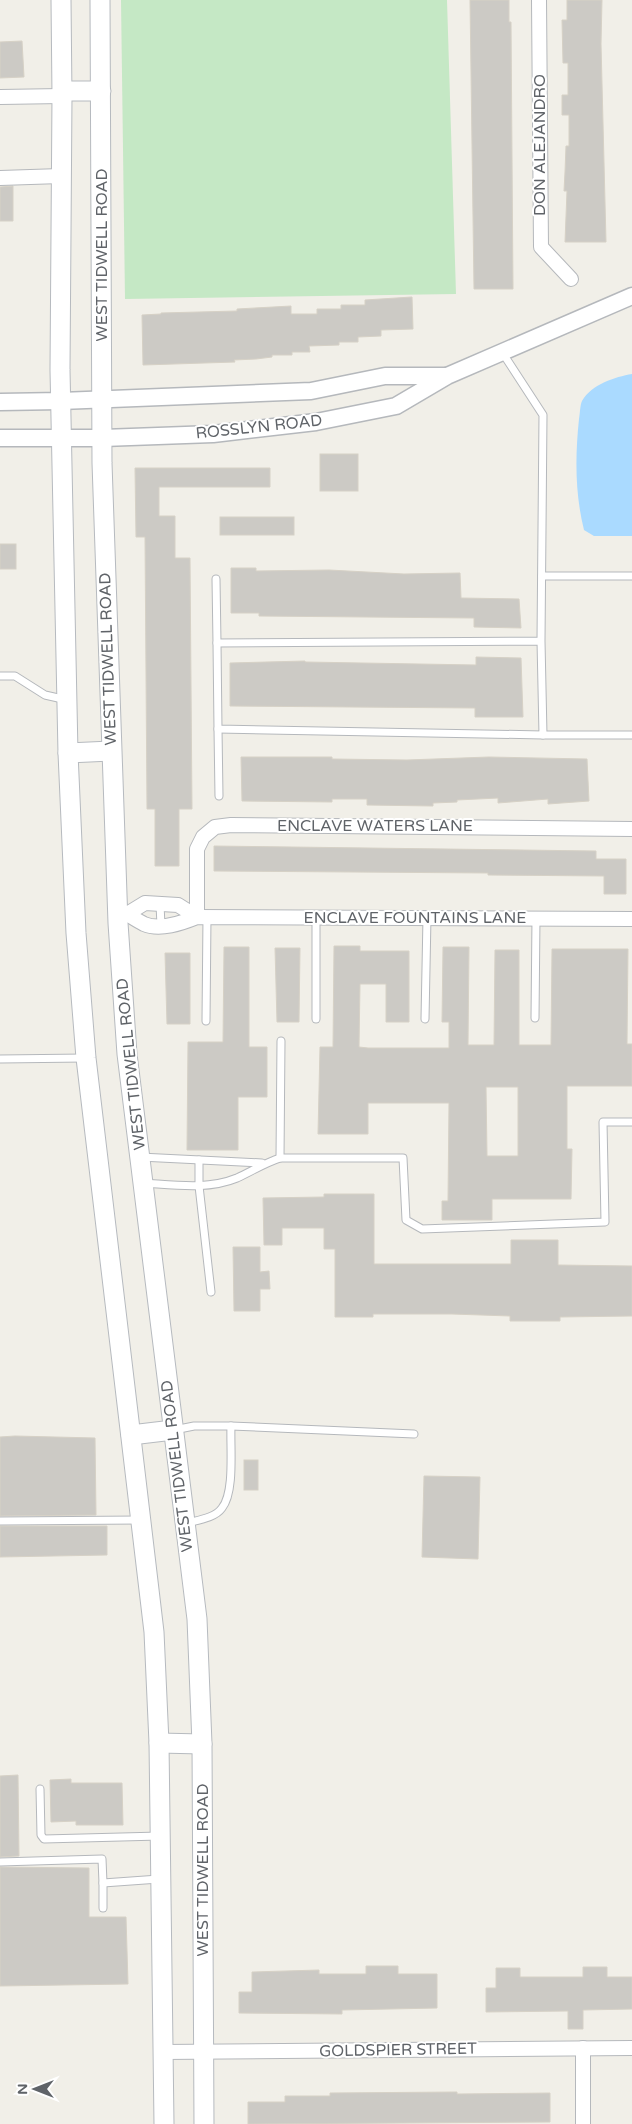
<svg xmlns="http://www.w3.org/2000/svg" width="632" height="2124" font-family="'Varela Round',sans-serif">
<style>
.green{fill:#c5e8c5}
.water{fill:#aadaff}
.building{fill:#cccac5;stroke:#d6d1c6;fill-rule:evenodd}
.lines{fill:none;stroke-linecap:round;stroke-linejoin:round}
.service-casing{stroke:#b5b8bc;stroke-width:9}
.minor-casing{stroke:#b5b8bc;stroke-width:16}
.tertiary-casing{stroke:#b5b8bc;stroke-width:19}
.secondary-casing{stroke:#b6babf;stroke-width:21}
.service{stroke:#fff;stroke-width:7}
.minor{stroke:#fff;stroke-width:14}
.tertiary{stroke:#fff;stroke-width:16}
.secondary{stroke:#fff;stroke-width:19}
.labels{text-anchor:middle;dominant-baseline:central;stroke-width:4;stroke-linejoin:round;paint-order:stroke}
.street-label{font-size:16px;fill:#5f6368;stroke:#fff}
</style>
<rect width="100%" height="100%" fill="#f1efe8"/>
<polygon class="green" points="121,0 447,0 456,294 125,299"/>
<path class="water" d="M 632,374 L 632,536 L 594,536 L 584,530 C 575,494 575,457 579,419 C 580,414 580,405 582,401 C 592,384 615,377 632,374 Z"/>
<g class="building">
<polygon points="470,0 509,0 509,22 511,22 513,289 474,289"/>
<polygon points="567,0 602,0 601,44 606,242 565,242 567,191 564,191 565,172 566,146 569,146 569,115 562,115 562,95 568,95 568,63 563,63 562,20 567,20"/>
<polygon points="22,41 24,77 0,78 0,42"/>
<polygon points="13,186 13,221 0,221 0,187"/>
<polygon points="412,297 413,329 381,330 381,336 358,337 358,342 339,342 339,345 309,346 310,352 292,352 292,355 272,355 272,357 256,359 234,360 235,362 143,365 142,315 161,314 161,313 237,311 237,309 291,306 291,314 317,314 317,309 341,309 341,305 365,305 365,300"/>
<rect x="320" y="454" width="38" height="37"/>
<polygon points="135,468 270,468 270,487 159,487 159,516 175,516 175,558 190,558 192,809 179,809 179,866 155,866 155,809 147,809 145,537 136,537"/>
<rect x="220" y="517" width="74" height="18"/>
<rect x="0" y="544" width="16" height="25"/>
<polygon points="231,568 256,568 256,571 329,570 404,574 460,573 461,598 519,599 521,628 474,627 474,618 259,616 259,613 231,613"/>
<polygon points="476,657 521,658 523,717 475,717 475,708 230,706 230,663 305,661 305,662 476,665"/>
<polygon points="241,757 332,757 332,759 407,760 489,757 587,759 589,801 548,804 548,799 498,803 498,798 457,800 457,802 433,803 433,806 367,805 367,799 332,799 332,802 242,801"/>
<polygon points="214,846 596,851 596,859 626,859 626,894 604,894 604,876 488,875 488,873 214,871"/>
<path d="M 334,946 L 360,946 L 360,951 L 409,951 L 409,1022 L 386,1022 L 386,984 L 360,984 L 359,1047 L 368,1048 L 449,1048 L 449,1022 L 442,1022 L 443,947 L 469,947 L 468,1045 L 494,1045 L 495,950 L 519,950 L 519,1045 L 551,1045 L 552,949 L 628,949 L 627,1044 L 632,1044 L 632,1086 L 567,1086 L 567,1149 L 572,1149 L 571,1199 L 492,1199 L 492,1220 L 442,1220 L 442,1201 L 448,1201 L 449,1103 L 368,1103 L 368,1134 L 318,1134 L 320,1047 L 333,1047 ZM 486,1087 L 518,1087 L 518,1156 L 487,1156 Z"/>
<polygon points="224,947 249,947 249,1047 267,1047 267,1097 238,1097 238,1150 187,1150 188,1042 223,1042"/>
<polygon points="275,948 300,948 299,1022 277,1022"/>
<polygon points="165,953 190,953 190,1024 167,1024"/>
<polygon points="324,1194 374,1194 374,1264 511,1264 511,1240 558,1240 558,1265 632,1266 632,1316 560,1317 560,1321 510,1321 510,1316 452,1314 373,1314 373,1317 335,1317 335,1249 324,1249 324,1228 282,1228 282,1245 264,1245 263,1198 324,1197"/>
<polygon points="233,1247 260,1247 260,1272 269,1271 270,1289 260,1289 260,1311 234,1311"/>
<polygon points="15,1436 95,1438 96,1515 0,1516 0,1437"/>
<rect x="244" y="1460" width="14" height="30"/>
<polygon points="424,1476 480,1477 478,1559 422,1557"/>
<polygon points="0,1526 107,1526 107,1555 0,1557"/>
<polygon points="18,1775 19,1856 0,1857 0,1776"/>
<polygon points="71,1779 71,1783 122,1783 123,1825 76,1825 76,1821 51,1822 50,1780"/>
<polygon points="0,1867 89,1868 89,1917 126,1917 128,1984 0,1986"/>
<polygon points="366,1966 398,1966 398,1974 437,1974 437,2008 342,2010 342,2014 239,2013 239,1992 252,1992 252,1972 319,1970 319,1974 366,1974"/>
<polygon points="583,1967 607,1967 607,1977 632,1977 632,2009 583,2010 583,2029 568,2029 568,2011 486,2012 486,1988 496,1988 496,1968 520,1968 520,1977 583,1977"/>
<polygon points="457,2092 457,2094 550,2093 550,2122 248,2124 248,2102 285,2102 285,2096 330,2096 330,2093"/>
</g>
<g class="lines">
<g class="service-casing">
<g id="service">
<polyline points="502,352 543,415 541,641 543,735 218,729 217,643 541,641"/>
<polyline points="542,576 632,576"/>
<polyline points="216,579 217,643"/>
<polyline points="0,676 15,676 45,695 67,700"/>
<polyline points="218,729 219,796"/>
<polyline points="543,735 632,735"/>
<polyline points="160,904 161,926"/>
<polyline points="316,917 316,1019"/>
<polyline points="535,1018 536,918"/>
<polyline points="425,1019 427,917"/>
<polyline points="206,1021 207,917"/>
<polyline points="0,1059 85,1058"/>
<polyline points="140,1157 262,1163"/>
<polyline points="280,1158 281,1041"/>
<polyline points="199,1160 199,1186 211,1292"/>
<path d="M 144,1183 C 175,1185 208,1190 237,1178 C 252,1171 265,1163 280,1158 L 403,1158 L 406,1220 L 422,1229 L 605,1222 L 603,1122 L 632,1122"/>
<polyline points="231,1426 414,1434"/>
<path d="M 174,1430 L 194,1426 L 231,1426 C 230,1447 235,1492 222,1508 C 215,1518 198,1520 187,1523"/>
<polyline points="0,1521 141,1520"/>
<polyline points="40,1789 41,1835 44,1839 160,1836"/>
<polyline points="0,1862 102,1859 103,1883 159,1879"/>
<polyline points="103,1883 103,1908"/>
</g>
</g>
<g class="minor-casing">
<g id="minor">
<polyline points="539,0 541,247 571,279"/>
<polyline points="0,97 62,96"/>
<polyline points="0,178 61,176"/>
<polyline points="119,914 127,914 145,903 178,905 197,917"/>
<path d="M 127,914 C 132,917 138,921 144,924 C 160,931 182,923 197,917 L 632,919"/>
<polyline points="197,917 197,849 203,837 215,827 231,825 632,829"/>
<polyline points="583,2048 583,2124"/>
<polyline points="163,2052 632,2048"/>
</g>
</g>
<g class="tertiary-casing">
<g id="tertiary">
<polyline points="0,402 61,401 311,391 385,376 445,376"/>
<polyline points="0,438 103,438 213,434 316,422 396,406 447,376 632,296"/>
</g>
</g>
<g class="secondary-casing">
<g id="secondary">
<polyline points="61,0 62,96 60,370 68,753 76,933 86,1058 154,1632 159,1743 164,2124"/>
<polyline points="100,0 102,463 118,923 127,1054 197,1619 202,1744 204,2124"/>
<polyline points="62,91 101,91"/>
<polyline points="68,753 111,751"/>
<polyline points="131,1435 173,1430"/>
<polyline points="159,1743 202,1744"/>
</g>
</g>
<use href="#service" class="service"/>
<use href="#minor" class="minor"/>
<use href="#tertiary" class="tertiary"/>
<use href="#secondary" class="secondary"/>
</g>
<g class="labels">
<g class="street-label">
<text transform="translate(540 145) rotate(-90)">DON ALEJANDRO</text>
<text transform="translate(102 255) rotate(-90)">WEST TIDWELL ROAD</text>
<text transform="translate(259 427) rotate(-6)">ROSSLYN ROAD</text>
<text transform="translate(108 659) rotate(-92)">WEST TIDWELL ROAD</text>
<text x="375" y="826">ENCLAVE WATERS LANE</text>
<text x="415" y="918">ENCLAVE FOUNTAINS LANE</text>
<text transform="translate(131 1064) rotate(-96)">WEST TIDWELL ROAD</text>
<text transform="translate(177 1466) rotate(-97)">WEST TIDWELL ROAD</text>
<text transform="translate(203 1870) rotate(-90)">WEST TIDWELL ROAD</text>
<text transform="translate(398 2050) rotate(-1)">GOLDSPIER STREET</text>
</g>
</g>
<g transform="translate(35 2089) rotate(270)" stroke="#ffffff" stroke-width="4" paint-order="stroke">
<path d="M0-4L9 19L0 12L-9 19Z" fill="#5f6368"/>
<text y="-8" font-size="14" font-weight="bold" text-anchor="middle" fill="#5f6368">N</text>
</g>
</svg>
